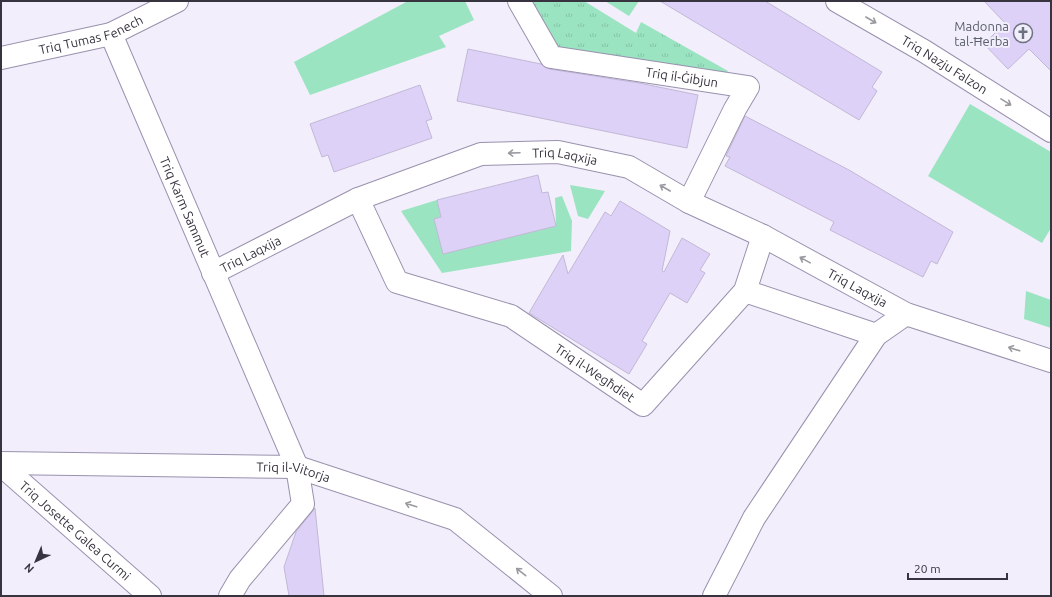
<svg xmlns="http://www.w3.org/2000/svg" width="1052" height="597" font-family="Ubuntu,sans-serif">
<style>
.grass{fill:#9ae4c1}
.park{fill:url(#park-tufts)}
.building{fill:#ded1f7;stroke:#c2b8d7}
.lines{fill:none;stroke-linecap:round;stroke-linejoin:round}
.street-casing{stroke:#9a91ae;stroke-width:24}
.street{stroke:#fff;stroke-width:22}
.oneway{stroke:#9b999f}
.labels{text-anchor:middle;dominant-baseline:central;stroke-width:4;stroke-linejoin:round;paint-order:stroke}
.worship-label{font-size:13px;fill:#5b616d;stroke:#f2eefb;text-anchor:end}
.street-label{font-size:13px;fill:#37333f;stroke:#f2eefb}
</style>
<defs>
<pattern id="park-tufts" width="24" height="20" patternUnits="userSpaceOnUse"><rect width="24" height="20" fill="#9ae4c1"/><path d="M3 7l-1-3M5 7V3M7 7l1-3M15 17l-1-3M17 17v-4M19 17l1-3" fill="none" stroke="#85c4a7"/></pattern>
</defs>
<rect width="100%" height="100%" fill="#f2eefb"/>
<g class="grass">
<polygon points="408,1 465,1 474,20 439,36 446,47 310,95 294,62"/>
<polygon points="605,1 639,1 629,16"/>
<polygon points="970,104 1051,152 1051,228 1042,243 928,176"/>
<polygon points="570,185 605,191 588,219 578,216"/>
<polygon points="562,196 572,221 571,251 442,273 401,211 437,200 441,217 434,219 442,250 556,226 555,198"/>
<polygon points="1026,291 1051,300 1051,328 1024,319"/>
</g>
<polygon class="park" points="529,1 584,1 636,33 641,22 728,71 722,79 556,50"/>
<g class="building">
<polygon points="660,1 765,1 882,72 872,87 877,91 859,120"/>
<polygon points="984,1 1051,1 1051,71 1029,49 1008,69 984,44 1005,23"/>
<polygon points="468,49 541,64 549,69 639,83 698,95 687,148 457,101"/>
<polygon points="420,85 432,119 426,121 432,138 334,172 328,155 322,157 310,124"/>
<polygon points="745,116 849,170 953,232 937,264 931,261 923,277 830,230 834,222 725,166 730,157 726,156"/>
<polygon points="538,175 542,193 548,192 556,226 443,254 434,219 441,217 437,200"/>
<polygon points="620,201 670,231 662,271 664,272 682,238 710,254 700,270 705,273 687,303 670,293 642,341 647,344 629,374 529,313 563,255 568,274 605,212 611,216"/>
<polygon points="315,508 324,596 289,596 284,567 296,532"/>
</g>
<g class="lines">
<g class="street-casing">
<g id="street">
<path id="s1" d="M 519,1 L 551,57 L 748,87 L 735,109 L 689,202"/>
<path id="s2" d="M 837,1 L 924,51 L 1051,131"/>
<path id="s3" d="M 111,34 L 297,467 L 303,504 L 240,579 L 230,596"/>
<path id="s4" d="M 1,58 L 111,34 L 177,1"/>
<path id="s5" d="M 358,199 L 397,282 L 511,316 L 643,405 L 745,291 L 763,236"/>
<path id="s6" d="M 213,273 L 358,199 L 481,154 L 558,152 L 629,167 L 689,202 L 763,236 L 906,314 L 1051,361"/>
<polyline points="745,291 876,335"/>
<path id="s7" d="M 1,463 L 297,467 L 455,519 L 551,596"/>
<path id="s8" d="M 1,465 L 150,596"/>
<polyline points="714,596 754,518 876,335 906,314"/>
</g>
</g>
<use href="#street" class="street"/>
</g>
<defs><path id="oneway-shaft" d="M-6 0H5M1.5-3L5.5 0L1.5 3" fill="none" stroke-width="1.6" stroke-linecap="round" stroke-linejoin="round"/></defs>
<g class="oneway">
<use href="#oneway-shaft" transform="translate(871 20) rotate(30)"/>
<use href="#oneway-shaft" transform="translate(1006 102) rotate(32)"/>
<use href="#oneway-shaft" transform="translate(514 153) rotate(178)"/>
<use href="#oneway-shaft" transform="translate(665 188) rotate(-150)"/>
<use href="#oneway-shaft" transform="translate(805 260) rotate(-151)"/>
<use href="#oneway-shaft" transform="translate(1014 349) rotate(-162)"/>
<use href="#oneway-shaft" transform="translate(411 505) rotate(-162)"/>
<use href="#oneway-shaft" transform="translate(521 572) rotate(-142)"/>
</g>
<defs>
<g id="church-ring" transform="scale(1)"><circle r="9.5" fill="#f2eefb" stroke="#6b7280" stroke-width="1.5"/><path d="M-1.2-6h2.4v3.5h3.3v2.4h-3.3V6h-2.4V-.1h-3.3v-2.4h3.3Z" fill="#6b7280"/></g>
</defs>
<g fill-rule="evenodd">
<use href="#church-ring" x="1023" y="33"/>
</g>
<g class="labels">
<g class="worship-label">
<text x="1009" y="26">Madonna<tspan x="1009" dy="15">tal-Ħerba</tspan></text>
</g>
<g class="street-label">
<text stroke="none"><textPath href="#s4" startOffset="93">Triq Tumas Fenech</textPath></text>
<text stroke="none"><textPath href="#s2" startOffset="125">Triq Nazju Falzon</textPath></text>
<text stroke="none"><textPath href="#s1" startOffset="197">Triq il-Ġibjun</textPath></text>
<text stroke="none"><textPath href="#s6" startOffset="378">Triq Laqxija</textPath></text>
<text stroke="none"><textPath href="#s3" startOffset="188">Triq Karm Sammut</textPath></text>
<text stroke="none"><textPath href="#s6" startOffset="42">Triq Laqxija</textPath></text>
<text stroke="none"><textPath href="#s6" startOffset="702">Triq Laqxija</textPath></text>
<text stroke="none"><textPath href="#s5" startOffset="312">Triq il-Wegħdiet</textPath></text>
<text stroke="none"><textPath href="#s7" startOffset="293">Triq il-Vitorja</textPath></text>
<text stroke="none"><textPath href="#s8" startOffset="99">Triq Josette Galea Curmi</textPath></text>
</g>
</g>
<rect width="1052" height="597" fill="none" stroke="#37333f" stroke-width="4"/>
<g transform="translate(36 561) rotate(224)" stroke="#f2eefb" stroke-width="3" paint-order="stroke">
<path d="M0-3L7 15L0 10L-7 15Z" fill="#37333f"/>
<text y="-6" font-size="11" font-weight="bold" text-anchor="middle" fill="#37333f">N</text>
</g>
<path d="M908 573v6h99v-6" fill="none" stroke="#37333f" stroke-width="2"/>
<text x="914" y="573" font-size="12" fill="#37333f" stroke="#f2eefb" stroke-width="3" paint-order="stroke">20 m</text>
</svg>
